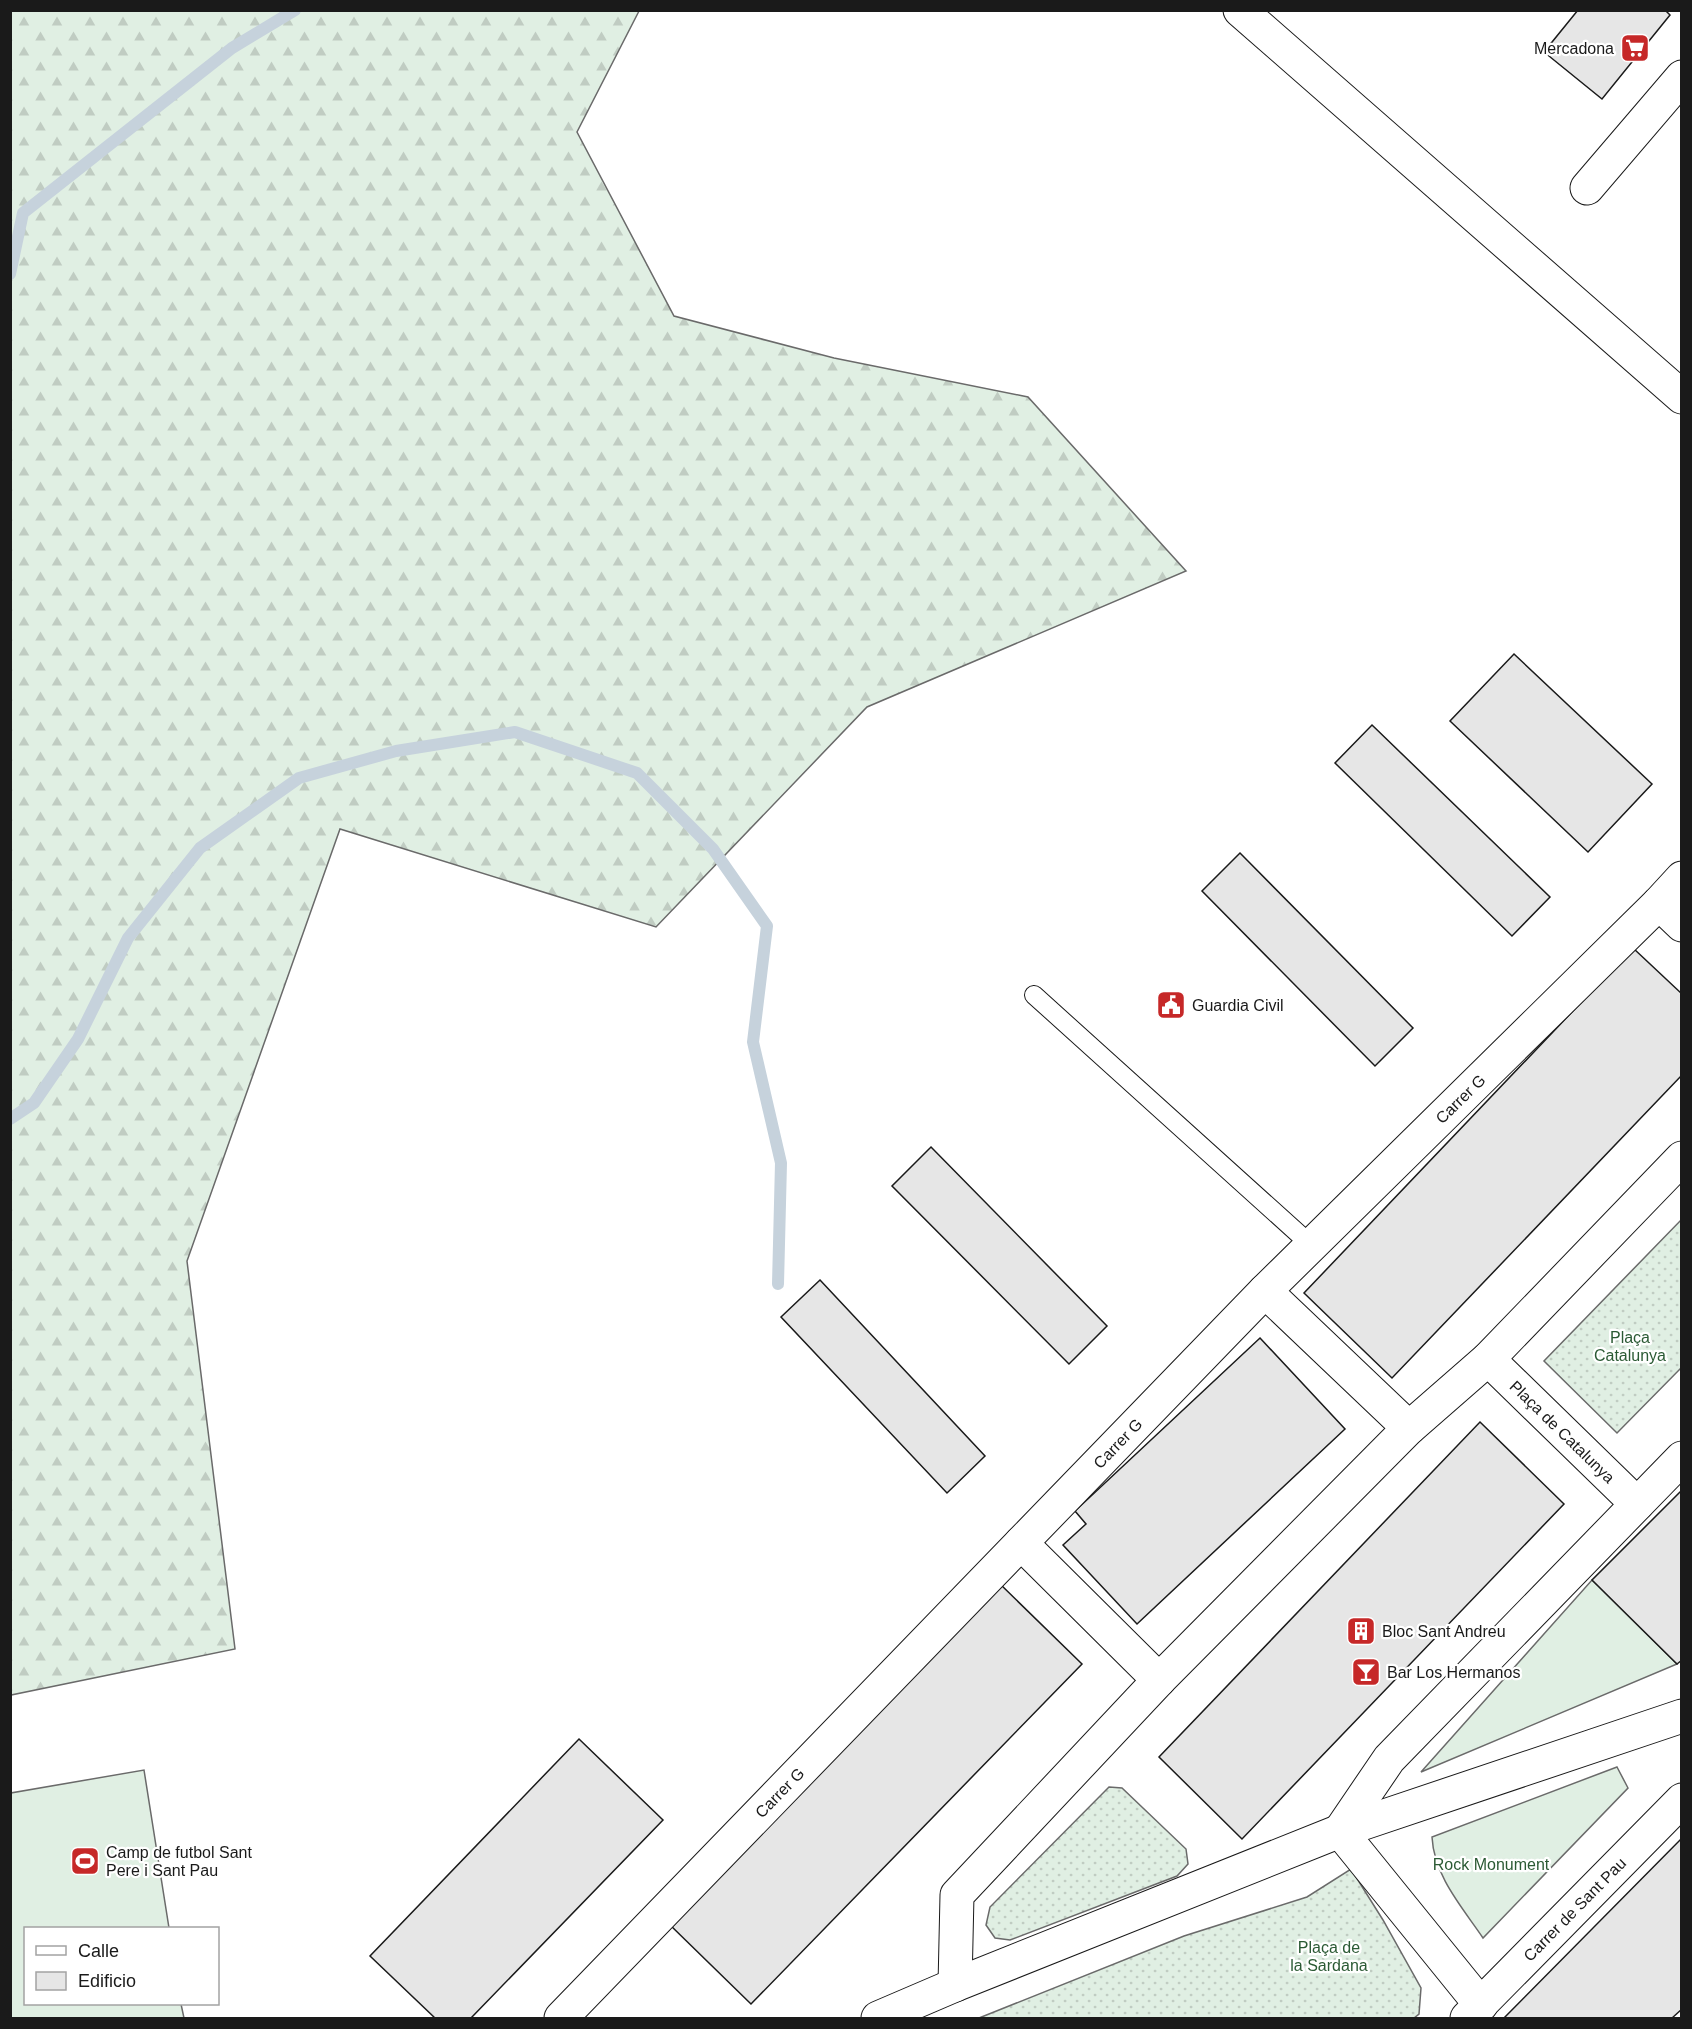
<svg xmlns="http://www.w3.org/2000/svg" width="1692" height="2029" font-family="Arial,sans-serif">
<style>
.grass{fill:url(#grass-dots);stroke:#6a6a6a;stroke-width:1.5}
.forest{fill:url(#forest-firs);stroke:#6a6a6a;stroke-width:1.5}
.garden{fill:#e0efe3;stroke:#6a6a6a;stroke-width:1.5}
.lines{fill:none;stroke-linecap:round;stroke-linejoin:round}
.stream{stroke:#c6d2dc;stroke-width:12}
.building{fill:#e6e6e6;stroke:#1a1a1a;stroke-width:1.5}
.service-casing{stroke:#1a1a1a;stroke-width:20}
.minor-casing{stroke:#1a1a1a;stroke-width:35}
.tertiary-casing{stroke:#1a1a1a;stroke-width:35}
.service{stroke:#fff;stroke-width:18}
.minor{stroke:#fff;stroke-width:33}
.tertiary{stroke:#fff;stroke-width:33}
.labels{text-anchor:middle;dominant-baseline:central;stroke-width:4.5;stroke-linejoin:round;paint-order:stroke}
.poi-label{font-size:16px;fill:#1a1a1a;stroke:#fff;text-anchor:start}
.street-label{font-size:16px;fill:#1a1a1a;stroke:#fff}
.park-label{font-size:16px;fill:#2b5a34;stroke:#fff}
</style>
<defs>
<pattern id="grass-dots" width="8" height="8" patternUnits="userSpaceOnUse" patternTransform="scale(1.5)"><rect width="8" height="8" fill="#e0efe3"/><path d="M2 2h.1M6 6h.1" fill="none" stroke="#c0ccc2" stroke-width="1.8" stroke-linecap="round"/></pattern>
<pattern id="forest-firs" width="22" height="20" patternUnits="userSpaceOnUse" patternTransform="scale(1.5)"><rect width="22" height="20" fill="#e0efe3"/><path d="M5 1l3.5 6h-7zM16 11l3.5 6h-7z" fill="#c0ccc2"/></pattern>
</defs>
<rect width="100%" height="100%" fill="#fff"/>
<g class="grass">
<polygon points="1681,1220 1681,1368 1617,1433 1544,1361"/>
<polygon points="1109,1787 1122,1788 1186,1849 1188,1864 1177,1876 1010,1940 995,1938 986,1925 990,1907"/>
<polygon points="1351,1869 1383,1920 1421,1988 1419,2014 1414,2018 979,2018 1184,1936 1307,1897"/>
</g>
<polygon class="forest" points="11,10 639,11 577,132 674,316 834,358 1028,397 1186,571 867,707 656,927 340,829 187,1261 235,1649 11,1695"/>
<g class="garden">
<polygon points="1592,1580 1677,1664 1421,1772"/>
<path d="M 1617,1767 L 1628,1788 L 1483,1938 C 1462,1907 1434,1876 1432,1837 Z"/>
<polygon points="144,1770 169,1928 26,1928 26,2004 181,2004 184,2018 11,2018 11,1793"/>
</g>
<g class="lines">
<g class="stream">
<polyline points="10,274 23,213 232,48 295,10"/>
<polyline points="10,1119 34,1103 78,1039 128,938 200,848 299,778 396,751 515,732 637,773 713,849 767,926 753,1042 781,1163 778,1284"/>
</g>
</g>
<g class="building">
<polygon points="1578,10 1665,10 1670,15 1602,99 1544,52"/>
<polygon points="1514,654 1652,784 1588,852 1450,721"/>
<polygon points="1372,725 1550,897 1512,936 1335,763"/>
<polygon points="1240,853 1413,1028 1375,1066 1202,891"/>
<polygon points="1633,948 1682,994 1682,1075 1392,1378 1304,1293"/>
<polygon points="931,1147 1107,1326 1069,1364 892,1186"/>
<polygon points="820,1280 985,1456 947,1493 781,1317"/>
<polygon points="1260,1338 1345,1429 1137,1624 1063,1545 1086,1524 1075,1511"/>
<polygon points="1480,1422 1564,1504 1242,1839 1159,1757"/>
<polygon points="1682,1490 1682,1660 1677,1664 1592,1580"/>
<polygon points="999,1583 1082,1664 751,2004 668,1923"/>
<polygon points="579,1739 663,1820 471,2018 435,2018 370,1956"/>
<polygon points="1682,1838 1682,2009 1672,2018 1504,2018"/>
</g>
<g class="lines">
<g class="service-casing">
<polyline id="service" points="1034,995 1311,1245"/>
</g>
<g class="minor-casing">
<g id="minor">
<polyline points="1587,188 1682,77"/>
<polyline points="1659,903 1682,925"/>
<polyline points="1265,1291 1409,1428"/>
<path id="s1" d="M 1488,1359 L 1637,1504"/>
<polyline points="1021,1543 1159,1680"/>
<polyline points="955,1985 957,1895 1159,1680 1409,1428 1488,1359 1682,1158"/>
<polyline points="1481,2005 1340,1831 1389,1759 1682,1458"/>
<path id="s2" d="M 561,2018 L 1265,1291 L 1659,903 L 1682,878"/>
<polyline points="878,2018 955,1985 1340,1831 1682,1716"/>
<path id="s3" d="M 1467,2018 L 1682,1800"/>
</g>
</g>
<g class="tertiary-casing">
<polyline id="tertiary" points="1240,10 1682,397"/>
</g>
<use href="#service" class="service"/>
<use href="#minor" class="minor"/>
<use href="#tertiary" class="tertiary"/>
</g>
<defs>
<g id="supermarket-square" transform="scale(1.5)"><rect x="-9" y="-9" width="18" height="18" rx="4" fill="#c62828" stroke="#fff"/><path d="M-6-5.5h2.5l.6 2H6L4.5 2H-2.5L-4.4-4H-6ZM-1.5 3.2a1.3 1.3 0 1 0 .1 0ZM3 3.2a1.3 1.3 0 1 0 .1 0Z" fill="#fff"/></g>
<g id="civic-square" transform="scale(1.5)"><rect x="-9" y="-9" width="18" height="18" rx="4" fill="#c62828" stroke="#fff"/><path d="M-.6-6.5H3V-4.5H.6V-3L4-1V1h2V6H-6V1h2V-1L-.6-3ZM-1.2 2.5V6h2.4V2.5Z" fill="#fff"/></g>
<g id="building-square" transform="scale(1.5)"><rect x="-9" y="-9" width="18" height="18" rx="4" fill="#c62828" stroke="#fff"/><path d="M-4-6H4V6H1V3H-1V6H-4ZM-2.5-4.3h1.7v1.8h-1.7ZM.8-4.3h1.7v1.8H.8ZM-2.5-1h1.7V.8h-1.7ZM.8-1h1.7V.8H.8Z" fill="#fff"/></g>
<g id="bar-square" transform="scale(1.5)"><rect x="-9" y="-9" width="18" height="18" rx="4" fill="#c62828" stroke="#fff"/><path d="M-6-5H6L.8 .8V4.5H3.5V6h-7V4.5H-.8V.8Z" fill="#fff"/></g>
<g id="stadium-square" transform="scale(1.5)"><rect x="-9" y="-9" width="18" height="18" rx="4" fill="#c62828" stroke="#fff"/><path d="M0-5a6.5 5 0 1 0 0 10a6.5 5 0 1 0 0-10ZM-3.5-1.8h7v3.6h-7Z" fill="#fff"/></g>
</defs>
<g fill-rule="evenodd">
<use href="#supermarket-square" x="1635" y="48"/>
<use href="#civic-square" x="1171" y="1005"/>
<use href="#building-square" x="1361" y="1631"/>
<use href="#bar-square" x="1366" y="1672"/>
<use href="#stadium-square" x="85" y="1861"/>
</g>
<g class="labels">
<g class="poi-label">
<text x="1614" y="48" text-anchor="end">Mercadona</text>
<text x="1192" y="1005">Guardia Civil</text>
<text x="1382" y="1631">Bloc Sant Andreu</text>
<text x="1387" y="1672">Bar Los Hermanos</text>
<text x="106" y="1852">Camp de futbol Sant<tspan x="106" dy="18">Pere i Sant Pau</tspan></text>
</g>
<g class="street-label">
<text stroke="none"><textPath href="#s2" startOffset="1286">Carrer G</textPath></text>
<text stroke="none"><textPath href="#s1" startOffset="104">Plaça de Catalunya</textPath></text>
<text stroke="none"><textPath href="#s2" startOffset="800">Carrer G</textPath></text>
<text stroke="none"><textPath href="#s2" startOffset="314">Carrer G</textPath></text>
<text stroke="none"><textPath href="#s3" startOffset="153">Carrer de Sant Pau</textPath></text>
</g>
<g class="park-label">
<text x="1630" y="1337">Plaça<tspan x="1630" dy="18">Catalunya</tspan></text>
<text x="1491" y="1864">Rock Monument</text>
<text x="1329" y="1947">Plaça de<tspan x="1329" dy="18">la Sardana</tspan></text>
</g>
</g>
<rect width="1692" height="2029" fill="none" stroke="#1a1a1a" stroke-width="24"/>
<rect x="24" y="1927" width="195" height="78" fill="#ffffff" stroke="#a3a3a3" stroke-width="1.5"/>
<rect x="36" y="1946" width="30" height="9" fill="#ffffff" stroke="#a3a3a3" stroke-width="1.5"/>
<text x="78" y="1957" font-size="18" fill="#1a1a1a">Calle</text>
<rect x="36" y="1972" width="30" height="18" fill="#e6e6e6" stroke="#a3a3a3" stroke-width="1.5"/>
<text x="78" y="1987" font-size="18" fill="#1a1a1a">Edificio</text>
</svg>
